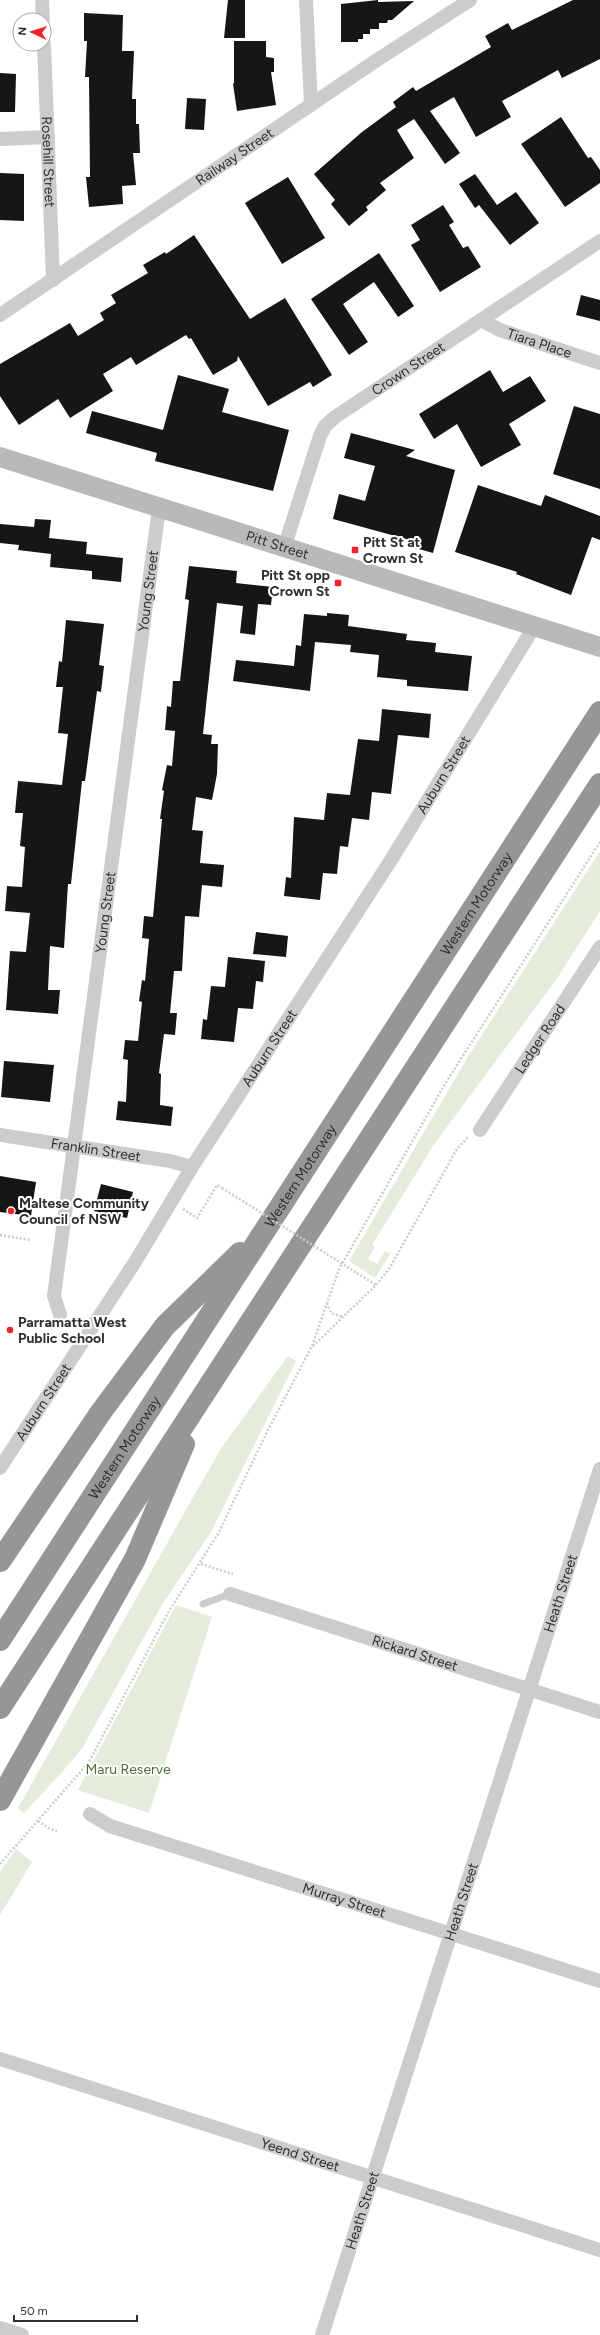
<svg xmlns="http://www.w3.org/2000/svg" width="600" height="2335" font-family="Figtree,sans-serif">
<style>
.green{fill:#e4eddc}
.building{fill:#161616}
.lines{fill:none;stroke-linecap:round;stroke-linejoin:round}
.path{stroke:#ccc;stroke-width:2.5;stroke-dasharray:2 2;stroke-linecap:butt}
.lane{stroke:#ccc;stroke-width:7}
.street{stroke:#ccc;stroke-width:14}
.secondary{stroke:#b9b9b9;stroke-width:20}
.highway{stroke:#969696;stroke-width:22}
.path-bridge{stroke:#ccc;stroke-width:2.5;stroke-dasharray:2 2;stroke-linecap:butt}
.poi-dot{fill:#f42329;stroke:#fff;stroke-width:1.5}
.labels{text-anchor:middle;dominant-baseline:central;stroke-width:4;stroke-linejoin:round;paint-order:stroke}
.street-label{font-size:14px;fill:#2f2f2f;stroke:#fff}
.poi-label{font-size:14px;font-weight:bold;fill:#2f2f2f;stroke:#fff;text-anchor:start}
.park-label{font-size:14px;fill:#4f6f38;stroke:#fff}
</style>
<rect width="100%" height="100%" fill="#fff"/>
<g class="green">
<polygon points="600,851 600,911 556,980 435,1143 372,1245 375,1246 368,1259 377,1264 385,1251 390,1254 375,1278 349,1261 466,1060"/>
<polygon points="288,1356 296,1361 211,1532 163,1603 83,1747 64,1770 24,1813 18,1808 196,1492 222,1447"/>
<polygon points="176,1605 212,1617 149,1813 78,1790"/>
<polygon points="16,1849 32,1862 0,1915 0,1872"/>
</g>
<g class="building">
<polygon points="228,0 245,0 245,38 224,38"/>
<polygon points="378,0 378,2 414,1 392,20 388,20 387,23 379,23 379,29 370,29 370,34 363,34 363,39 358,39 358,42 341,42 341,4"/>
<polygon points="573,0 600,0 600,59 562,78 558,70 502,101 511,117 476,137 454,97 430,111 460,153 445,164 414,119 397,130 414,158 380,183 386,190 366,207 368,210 349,226 331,204 335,200 314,174 362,132 396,107 393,102 413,87 416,91 491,47 485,36 508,23 512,30"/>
<polygon points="84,13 123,15 122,51 134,51 132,99 136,99 136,124 139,124 140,153 133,153 136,185 122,186 123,204 89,207 86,177 90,177 89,77 85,77 87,41 84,41"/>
<polygon points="234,41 266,41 266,57 274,58 274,72 271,72 276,105 237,111 233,84 234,83"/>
<polygon points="0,73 16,74 15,112 0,112"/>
<polygon points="187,98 206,99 204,130 185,129"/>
<polygon points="561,117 588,158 591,157 600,170 600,183 565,207 521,144"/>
<polygon points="0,173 24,174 24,221 0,220"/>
<polygon points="475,174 497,205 516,192 539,223 510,245 479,205 475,208 459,184"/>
<polygon points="288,177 325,238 282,264 245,203"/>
<polygon points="443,205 454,222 449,225 463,248 468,246 481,267 440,292 411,245 420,240 411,225"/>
<polygon points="194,235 250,319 285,298 332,375 313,387 310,382 268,406 238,356 237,361 213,375 191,338 189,339 186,335 136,365 131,357 103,374 113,391 70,418 58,399 19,425 0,396 0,364 70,323 78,336 104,320 100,313 116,303 111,295 148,273 143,265 165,252 166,254"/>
<polygon points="379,253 414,306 398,317 374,282 343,304 368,342 349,355 311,299"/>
<polygon points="581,295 600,300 600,321 576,315"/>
<polygon points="490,370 503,392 530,376 546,401 509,424 521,445 481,467 457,424 434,439 419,414"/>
<polygon points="178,375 229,389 222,412 289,430 273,491 155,461 157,453 86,433 92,411 163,430"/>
<polygon points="574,406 600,414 600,489 553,474"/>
<polygon points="351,433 415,450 406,456 455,470 433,553 408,546 410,540 333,519 339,494 365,501 375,466 344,458"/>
<polygon points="478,485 541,506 545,495 600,516 600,540 592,537 571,595 516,574 517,572 455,552"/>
<polygon points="35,519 51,520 49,538 87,542 86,554 123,558 121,582 92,579 92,571 50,567 51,554 18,550 19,545 0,543 0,524 34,527"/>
<polygon points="189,566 237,571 236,583 273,587 271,605 258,604 255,635 240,633 243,606 217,603 203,734 212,735 211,744 218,744 217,774 212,800 196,797 192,830 203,831 200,863 224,865 222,887 202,885 199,917 185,916 182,971 174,971 170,1013 177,1013 175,1035 164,1034 159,1073 161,1074 160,1105 173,1107 171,1126 116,1120 118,1101 126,1102 128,1060 123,1059 125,1040 138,1041 142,1002 139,1001 142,980 145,981 149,939 142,938 144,916 153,917 162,819 160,819 164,791 162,790 167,765 172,766 175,731 165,730 167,706 171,707 173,681 180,681 189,600 185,599"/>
<polygon points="327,613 349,615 348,626 407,634 406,640 436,643 435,652 472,656 468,691 407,686 407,680 377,677 379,655 350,652 351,645 315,642 310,691 233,681 236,660 294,666 296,645 301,646 304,614 327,616"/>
<polygon points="66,620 104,624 99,665 104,666 101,692 97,691 85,781 82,781 71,884 68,884 64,948 50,946 48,990 60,990 58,1014 6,1010 10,951 26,952 30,913 5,911 7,886 22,887 25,847 20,846 23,813 15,813 18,781 62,785 68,734 58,733 63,687 56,687 59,661 62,662"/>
<polygon points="382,709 431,714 429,738 398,735 391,794 372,792 369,820 352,818 348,847 340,846 337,874 323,873 320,900 284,896 286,877 291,878 294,817 324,820 327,793 350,795 358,739 379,741"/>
<polygon points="256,932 288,936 286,957 253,954"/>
<polygon points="228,957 265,961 263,982 256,981 253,1009 238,1008 234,1042 201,1039 203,1019 207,1020 211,986 225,987"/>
<polygon points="4,1061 54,1065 50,1102 1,1097"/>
<polygon points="0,1176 36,1182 31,1216 0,1212"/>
<polygon points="101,1184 133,1192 127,1218 94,1211"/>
</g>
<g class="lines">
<g class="path">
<polyline points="183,1209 197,1218 217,1185 222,1188"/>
<polyline points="0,1235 30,1240"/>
<polyline points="357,1273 376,1285"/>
<polyline points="327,1303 331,1313 343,1317"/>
<polyline points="313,1346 376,1285 389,1269 457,1149 468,1137"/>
<polyline points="201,1564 233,1574"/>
<polyline points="38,1821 50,1829 57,1831"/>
<polyline points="0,1864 89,1762 169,1611 218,1534 266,1434 312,1346 339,1269 448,1079 600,842"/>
</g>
<polyline class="lane" points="203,1604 230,1594"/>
<g class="street">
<polyline points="42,0 43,20"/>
<polyline points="306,0 311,105"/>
<path id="s1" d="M 44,44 L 53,280"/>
<polyline points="0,139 48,137"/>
<path id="s2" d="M 0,315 L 377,60 L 470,0"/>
<path id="s3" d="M 481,320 L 500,330 L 600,363"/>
<path id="s4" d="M 284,548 L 320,436 L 325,426 L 335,417 L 600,241"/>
<path id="s5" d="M 480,1130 L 600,947"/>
<path id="s6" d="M 0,1135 L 170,1161 L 192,1167"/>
<path id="s7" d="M 60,1315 L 54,1296 L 159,508"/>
<path id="s8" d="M 0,1468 L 135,1262 L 192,1167 L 391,860 L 534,627"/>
<path id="s9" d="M 230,1594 L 600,1712"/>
<path id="s10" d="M 90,1814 L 110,1826 L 600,1981"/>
<path id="s11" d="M 0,2059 L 600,2250"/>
<polyline points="0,2328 22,2335"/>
<path id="s12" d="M 322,2335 L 600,1469"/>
</g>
<path class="secondary" id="s13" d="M 0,457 L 600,647"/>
<g class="highway">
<polyline points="0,1561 101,1412 165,1326 240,1253"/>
<path id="s14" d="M 0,1640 L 600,712"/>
<polyline points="0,1708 600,784"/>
<polyline points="0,1800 135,1559 184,1444"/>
</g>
<polyline class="path-bridge" points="222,1188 357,1273"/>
</g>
<g class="poi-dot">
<rect x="351" y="546" width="8" height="8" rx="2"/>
<rect x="334" y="579" width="8" height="8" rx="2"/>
<circle cx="11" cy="1211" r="4"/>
<circle cx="10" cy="1330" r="4"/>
</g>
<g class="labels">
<g class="street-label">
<text stroke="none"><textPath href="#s2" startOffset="283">Railway Street</textPath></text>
<text stroke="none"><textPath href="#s1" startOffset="118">Rosehill Street</textPath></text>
<text stroke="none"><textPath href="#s3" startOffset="63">Tiara Place</textPath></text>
<text stroke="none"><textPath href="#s4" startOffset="230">Crown Street</textPath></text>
<text stroke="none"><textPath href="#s13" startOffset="291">Pitt Street</textPath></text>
<text stroke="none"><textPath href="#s7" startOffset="731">Young Street</textPath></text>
<text stroke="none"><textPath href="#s8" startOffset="823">Auburn Street</textPath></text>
<text stroke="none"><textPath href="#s14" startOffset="877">Western Motorway</textPath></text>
<text stroke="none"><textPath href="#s7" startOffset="407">Young Street</textPath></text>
<text stroke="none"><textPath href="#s5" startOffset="109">Ledger Road</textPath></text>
<text stroke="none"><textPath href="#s8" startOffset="499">Auburn Street</textPath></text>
<text stroke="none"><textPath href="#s6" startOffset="97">Franklin Street</textPath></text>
<text stroke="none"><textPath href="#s14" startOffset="553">Western Motorway</textPath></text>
<text stroke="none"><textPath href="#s8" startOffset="79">Auburn Street</textPath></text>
<text stroke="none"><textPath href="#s14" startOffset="229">Western Motorway</textPath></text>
<text stroke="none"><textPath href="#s12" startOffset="779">Heath Street</textPath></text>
<text stroke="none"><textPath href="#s9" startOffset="194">Rickard Street</textPath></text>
<text stroke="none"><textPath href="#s10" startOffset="269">Murray Street</textPath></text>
<text stroke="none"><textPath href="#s12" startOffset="455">Heath Street</textPath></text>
<text stroke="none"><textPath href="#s11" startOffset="315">Yeend Street</textPath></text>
<text stroke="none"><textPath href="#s12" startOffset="131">Heath Street</textPath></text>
</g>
<g class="poi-label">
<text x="363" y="542">Pitt St at<tspan x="363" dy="16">Crown St</tspan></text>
<text x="330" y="575" text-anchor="end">Pitt St opp<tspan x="330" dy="16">Crown St</tspan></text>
<text x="19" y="1203">Maltese Community<tspan x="19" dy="16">Council of NSW</tspan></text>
<text x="18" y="1322">Parramatta West<tspan x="18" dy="16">Public School</tspan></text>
</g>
<g class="park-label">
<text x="128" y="1769">Maru Reserve</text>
</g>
</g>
<g transform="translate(32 32) rotate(274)"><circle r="19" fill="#ffffff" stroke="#acacac"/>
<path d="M0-3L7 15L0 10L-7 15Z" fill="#f42329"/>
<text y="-6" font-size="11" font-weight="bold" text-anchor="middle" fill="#2f2f2f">N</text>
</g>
<path d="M14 2315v6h123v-6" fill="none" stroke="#2f2f2f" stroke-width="2"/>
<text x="20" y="2315" font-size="12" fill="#2f2f2f" stroke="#ffffff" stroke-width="3" paint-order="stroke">50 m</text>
</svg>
